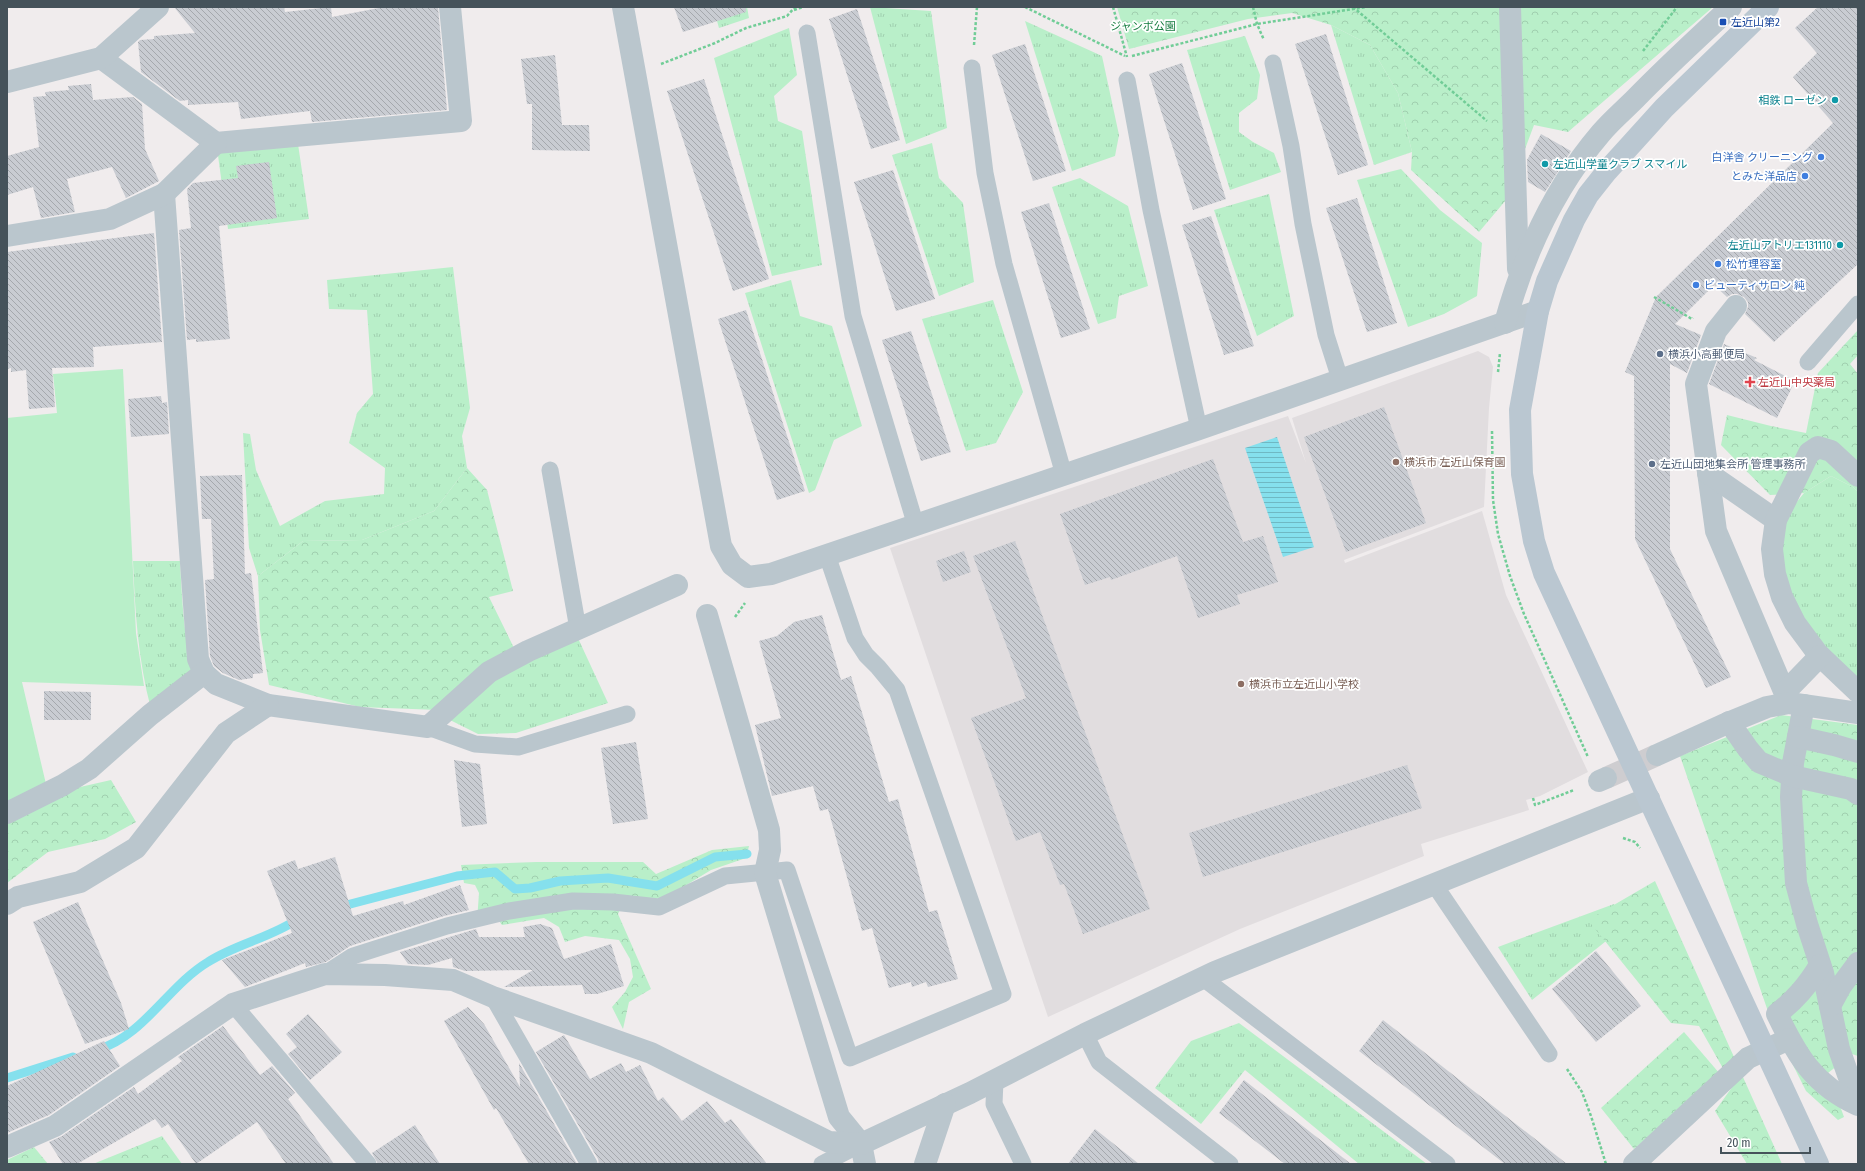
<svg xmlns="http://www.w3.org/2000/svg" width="1865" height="1171" font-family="'Fira Sans Condensed','Noto Sans JP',sans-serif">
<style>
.education{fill:#e1dddf}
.grass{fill:url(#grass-tufts)}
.forest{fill:url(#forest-crowns)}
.garden{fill:#b9efc9}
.water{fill:url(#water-rules)}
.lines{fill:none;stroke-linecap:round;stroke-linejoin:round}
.stream{stroke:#85e0ed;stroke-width:9}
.building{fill:url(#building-back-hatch)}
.street-tunnel{stroke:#cecdd0;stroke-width:22;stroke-dasharray:22 11;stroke-linecap:butt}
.path{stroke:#71cd97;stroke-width:2.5;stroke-dasharray:3 2;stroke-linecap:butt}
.lane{stroke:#bac6cd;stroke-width:17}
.street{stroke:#bac6cd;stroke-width:22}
.secondary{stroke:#bac7d1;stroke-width:22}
.transit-dot{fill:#1a4fb4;stroke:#fff;stroke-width:1.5}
.culture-dot{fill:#0f9aa8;stroke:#fff;stroke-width:1.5}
.shop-dot{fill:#3f7fe0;stroke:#fff;stroke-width:1.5}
.service-dot{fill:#5c6f8a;stroke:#fff;stroke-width:1.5}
.health-dot{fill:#e0444e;stroke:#fff;stroke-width:1.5}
.education-dot{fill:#8d6e63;stroke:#fff;stroke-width:1.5}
.labels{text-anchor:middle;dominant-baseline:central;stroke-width:3.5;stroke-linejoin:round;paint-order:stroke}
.transit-label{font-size:11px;fill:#164399;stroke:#fff;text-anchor:start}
.park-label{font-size:11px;fill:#157c3f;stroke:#fff}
.culture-label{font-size:11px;fill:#0d838f;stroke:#fff;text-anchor:end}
.shop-label{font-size:11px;fill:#366cbe;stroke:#fff;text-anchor:end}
.service-label{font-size:11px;fill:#4e5e75;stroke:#fff;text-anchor:start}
.health-label{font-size:11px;fill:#be3a42;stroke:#fff;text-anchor:start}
.education-label{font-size:11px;fill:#785e54;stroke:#fff;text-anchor:start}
</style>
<defs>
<pattern id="grass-tufts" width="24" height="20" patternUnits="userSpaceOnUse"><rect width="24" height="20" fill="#b9efc9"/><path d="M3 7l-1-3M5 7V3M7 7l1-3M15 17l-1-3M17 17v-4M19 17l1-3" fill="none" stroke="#a0cfaf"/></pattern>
<pattern id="forest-crowns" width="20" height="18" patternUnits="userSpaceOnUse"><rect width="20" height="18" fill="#b9efc9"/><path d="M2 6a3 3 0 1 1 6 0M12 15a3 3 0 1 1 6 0" fill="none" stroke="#a0cfaf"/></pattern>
<pattern id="water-rules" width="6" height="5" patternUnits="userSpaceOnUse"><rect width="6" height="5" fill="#85e0ed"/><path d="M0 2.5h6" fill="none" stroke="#6fb8c3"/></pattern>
<pattern id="building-back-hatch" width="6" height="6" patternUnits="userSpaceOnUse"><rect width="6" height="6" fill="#c9ccd2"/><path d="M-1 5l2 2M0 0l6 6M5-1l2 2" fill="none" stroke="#a5a8ad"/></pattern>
</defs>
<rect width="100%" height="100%" fill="#f0eced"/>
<polygon class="education" points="1478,351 1489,357 1493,367 1489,408 1484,507 1344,560 1345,563 1482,511 1506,595 1588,772 1540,796 1526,800 1529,810 1421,844 1424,856 1240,929 1048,1017 890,548 1288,416 1306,463 1292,418"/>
<g class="grass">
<polygon points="713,7 747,7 749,18 719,28"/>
<polygon points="870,7 931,11 947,128 906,144"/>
<polygon points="1025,21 1102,56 1119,135 1115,156 1072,171"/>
<polygon points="1331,25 1370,45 1398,93 1412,152 1374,165"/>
<polygon points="789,28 797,75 774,96 778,121 802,131 822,265 772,276 714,58"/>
<polygon points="1245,36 1260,75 1257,99 1239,113 1239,132 1253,142 1274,153 1281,172 1230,190 1187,50"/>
<polygon points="932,143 939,178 963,203 974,282 939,296 892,155"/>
<polygon points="298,144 309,219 228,229 217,148"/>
<polygon points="1401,169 1440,210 1482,243 1477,296 1444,314 1408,327 1357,180"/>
<polygon points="1080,178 1128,206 1148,286 1119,296 1116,318 1098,324 1052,187"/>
<polygon points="1269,194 1294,316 1257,336 1214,210"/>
<polygon points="453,267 470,408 462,436 467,468 434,511 362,540 303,541 258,576 249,548 243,433 250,434 256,470 280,526 325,501 384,494 385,468 349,443 357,413 373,394 367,310 329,309 327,280"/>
<polygon points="791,280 800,316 832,326 862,426 834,440 815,490 809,493 745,293"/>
<polygon points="993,300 1023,392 996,443 966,451 922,319"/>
<polygon points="1831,476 1853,487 1858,492 1858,682 1820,645 1789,599 1779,555 1782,520 1804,493"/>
<path d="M 133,561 L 180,561 C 182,600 184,638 193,675 L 151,709 C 138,659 135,612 133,561 Z"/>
<polygon points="577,636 608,703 516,733 478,734 446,718 495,676"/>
<polygon points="1614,904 1625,926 1532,1000 1498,947"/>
<polygon points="1239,1023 1427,1164 1359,1164 1245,1070 1201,1124 1155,1088 1191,1041"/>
</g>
<g class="forest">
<polygon points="1117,7 1713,7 1568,132 1534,125 1506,200 1479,232 1411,170 1412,152 1398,93 1370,45 1331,25 1292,13 1248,19 1129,49"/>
<polygon points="1858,330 1858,355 1850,364 1858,374 1858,492 1853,487 1831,476 1804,493 1770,495 1721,445 1727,415 1771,426 1806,433 1818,373"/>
<polygon points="467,468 487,490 513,591 489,597 514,648 438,710 360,707 269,685 260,630 258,576 303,541 362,540 434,511"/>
<polygon points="1781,715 1858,725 1858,1056 1852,1054 1828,1073 1844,1117 1838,1120 1806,1091 1772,1023 1680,756"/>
<polygon points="111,780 136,822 105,839 48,852 7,883 7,824 67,790"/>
<polygon points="749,846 746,858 711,870 670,895 649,901 626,897 618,914 651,989 629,1002 623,1029 612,1007 625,992 633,977 630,959 619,940 585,936 565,942 559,927 544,918 502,925 497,918 477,921 479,893 475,885 464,883 461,865 536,862 643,862 656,874 712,850"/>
<polygon points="1655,881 1782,1164 1747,1164 1715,1111 1733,1086 1699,1026 1671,1023 1588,920"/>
<polygon points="1684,1032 1720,1074 1634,1149 1601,1108"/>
<polygon points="162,1136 182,1164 93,1164"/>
<polygon points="34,1147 48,1164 7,1164 7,1160"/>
</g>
<polygon class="garden" points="123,369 136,633 144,686 22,682 46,784 7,803 7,418 57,413 53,374"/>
<polygon class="water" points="1277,437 1314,547 1283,557 1245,448"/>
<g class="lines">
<g class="stream">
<polyline points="339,907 457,876 495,872 515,889 530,888 560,881 608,878 657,886 715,857 747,854"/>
<path d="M 97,1050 C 144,1036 168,986 208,962 C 236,944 270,938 298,919"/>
<polyline points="7,1078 73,1057"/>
</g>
</g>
<g class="building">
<polygon points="174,7 284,7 285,12 331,7 332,17 384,7 438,7 447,110 312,122 310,111 241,119 238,102 188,105 188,100 180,101 141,72 138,42 140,40 154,39 154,36 195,33"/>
<polygon points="674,7 746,7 746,12 683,32"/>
<polygon points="1818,7 1858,7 1858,264 1774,342 1745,314 1748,307 1748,302 1744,297 1737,294 1732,294 1727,297 1714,285 1675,324 1701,335 1687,373 1670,364 1670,549 1731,677 1706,688 1635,539 1634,376 1625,372 1656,297 1833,123 1793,77 1817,53 1795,28"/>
<polygon points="857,9 900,140 871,149 829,19"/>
<polygon points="1326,34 1368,165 1338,175 1295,44"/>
<polygon points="1025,44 1066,171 1033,181 992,55"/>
<polygon points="555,55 562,125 589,125 590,151 532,150 532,104 527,104 521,59"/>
<polygon points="1182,63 1226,199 1193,210 1149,74"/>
<polygon points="704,79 769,279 733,291 667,91"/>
<polygon points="91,84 93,100 133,97 142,104 145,149 159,181 126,198 112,167 67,179 75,212 41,218 33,187 7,195 7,156 39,147 33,97 46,96 45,92 69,90 68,86"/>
<polygon points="1541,134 1571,151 1545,192 1528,182 1527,160"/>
<polygon points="269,162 277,218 219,226 230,339 196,342 196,339 187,340 179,230 191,228 187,189 193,183 238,178 236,166"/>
<polygon points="893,170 935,299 896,311 854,182"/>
<polygon points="1357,198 1397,323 1367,332 1326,208"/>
<polygon points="1049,203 1090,329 1061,338 1021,212"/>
<polygon points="1211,216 1254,346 1224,355 1182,225"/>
<polygon points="154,233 162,342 93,347 94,367 52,368 55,407 29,409 26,370 11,372 11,368 7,369 7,252"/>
<polygon points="746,310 805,491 777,500 718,319"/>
<polygon points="911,331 951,452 921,461 882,340"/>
<polygon points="1724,344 1757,358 1754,360 1795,381 1777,418 1709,384"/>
<polygon points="161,396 162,403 167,402 169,434 131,437 128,399"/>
<polygon points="1384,407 1426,523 1346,552 1304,437"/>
<polygon points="1213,459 1243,542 1263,536 1278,582 1237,595 1240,604 1198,618 1177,556 1111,580 1110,577 1085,585 1060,514"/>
<polygon points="242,475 245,574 251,573 263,673 253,674 253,678 239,680 223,673 214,666 210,656 205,580 214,579 211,519 202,519 200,476"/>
<polygon points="1015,541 1150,909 1083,934 1064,884 1060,885 1040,832 1016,841 971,718 1026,698 973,556"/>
<polygon points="964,551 971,572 943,582 936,561"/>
<polygon points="822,615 841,680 851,676 889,802 898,799 929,912 937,910 958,979 928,987 926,982 912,987 911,982 889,988 872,928 862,931 828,809 820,811 813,786 772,796 755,725 781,718 759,641 777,636 794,622"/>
<polygon points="44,691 91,692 91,720 44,720"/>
<polygon points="636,742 648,819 613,824 601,748"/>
<polygon points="454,760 480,764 487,824 462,827"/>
<polygon points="1407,765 1422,808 1203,877 1189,833"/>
<polygon points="335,857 353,916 403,901 404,905 460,885 469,910 444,916 350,946 326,962 306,967 305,963 245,987 222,960 292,933 267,871 295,860 298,869"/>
<polygon points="78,902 121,1003 129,1029 85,1044 33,922"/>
<polygon points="540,924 552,928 564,959 611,944 624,986 597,994 585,994 582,985 504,987 533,970 465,971 453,967 452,958 428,965 408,964 400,952 476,929 479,937 525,937 523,927"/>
<polygon points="1596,951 1641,1006 1596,1042 1552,989"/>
<polygon points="468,1007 484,1024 520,1087 519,1063 577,1164 529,1164 496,1108 494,1110 444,1021"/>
<polygon points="308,1014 342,1052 310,1080 288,1054 297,1047 286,1034"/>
<polygon points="1383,1020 1567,1164 1505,1164 1359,1051"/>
<polygon points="223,1026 260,1075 272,1066 295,1093 288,1099 334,1164 286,1164 257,1122 196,1164 168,1124 162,1128 155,1119 77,1164 63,1164 49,1142 62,1136 134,1087 138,1094 182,1061 178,1057"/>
<polygon points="564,1035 590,1079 621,1063 626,1072 640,1065 658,1101 663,1097 682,1121 707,1101 725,1123 731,1119 767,1164 599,1164 598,1159 536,1052"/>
<polygon points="104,1041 120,1066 49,1115 7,1133 7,1086"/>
<polygon points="1244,1080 1351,1164 1285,1164 1219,1113"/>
<polygon points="415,1125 440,1164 378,1164 372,1153"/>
<polygon points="1095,1129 1139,1164 1068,1164"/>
</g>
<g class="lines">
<polyline class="street-tunnel" points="1606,778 1657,755"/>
<g class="path">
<polyline points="1025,7 1125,56"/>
<polyline points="1113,7 1127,57"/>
<polyline points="1253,7 1257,24 1264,40"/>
<polyline points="1353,7 1487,121"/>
<polyline points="794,10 803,7"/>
<polyline points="974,45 977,7"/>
<polyline points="1643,51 1677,7"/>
<polyline points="1132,56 1257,24 1366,7"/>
<polyline points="661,64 715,43 746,28 787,16 795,7"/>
<polyline points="1654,297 1692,319 1693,318"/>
<polyline points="1498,372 1500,353"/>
<polyline points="1492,431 1493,500 1498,534 1510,576 1524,614 1588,757"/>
<polyline points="735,617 745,603"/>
<polyline points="1533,798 1535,805 1574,790"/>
<polyline points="1623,838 1635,842 1640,848"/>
<polyline points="1567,1069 1582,1092 1591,1116 1606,1164"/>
</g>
<g class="lane">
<polyline points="807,33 853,316 916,526"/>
<polyline points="1273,63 1291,146 1303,224 1326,335 1340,379"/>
<polyline points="972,68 985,173 1004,264 1064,475"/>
<polyline points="1127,80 1151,210 1199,429"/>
<polyline points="1808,362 1858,304"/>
<polyline points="550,470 578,629"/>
<polyline points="428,727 475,744 518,747 627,714"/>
<polyline points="1434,884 1549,1054"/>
<polyline points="325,974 353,956 447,926 509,911 573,901 613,902 659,907 725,876 787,870 850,1058 1003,994 897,690 878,667 866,655 855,638 827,555"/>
<polyline points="1203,978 1447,1164"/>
<polyline points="493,997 589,1164"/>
<polyline points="233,1004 368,1164"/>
<polyline points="1085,1034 1099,1062 1230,1164"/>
<polyline points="995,1081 994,1104 1023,1164"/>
<polyline points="822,1164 861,1144"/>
</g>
<g class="street">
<polyline points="623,7 721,546 732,565 748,577 771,574 1199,429 1538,311"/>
<polyline points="1510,7 1518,269"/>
<polyline points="101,58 216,143 461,121 450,7"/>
<polyline points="7,82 101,58 158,7"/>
<polyline points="164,194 198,659 204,673 216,684 268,705 428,727 489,672 528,651 677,585"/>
<polyline points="7,236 110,219 164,194 216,143"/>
<polyline points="1736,306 1716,331 1696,384 1716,531 1789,703"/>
<path d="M 1505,323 C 1524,254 1554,188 1601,133 C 1611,121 1624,110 1635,99 C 1666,67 1699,37 1731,7"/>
<polyline points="1708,473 1776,520"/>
<polyline points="1858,476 1831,451 1818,447 1809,453 1776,520 1772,549 1775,574 1782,597 1795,623 1818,654 1858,692"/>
<polyline points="707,615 769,830 770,850 765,873 839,1117 861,1144 865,1164"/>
<polyline points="1785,692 1820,656"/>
<polyline points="1804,705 1793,763 1791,797 1796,883 1807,924 1823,973 1839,1049 1858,1103"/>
<polyline points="1729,722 1748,749 1759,762 1792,776 1851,789 1858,794"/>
<polyline points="1798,737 1834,745 1858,752"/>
<polyline points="1657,755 1723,725 1767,707 1789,703 1858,713"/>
<polyline points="1599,781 1606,778"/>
<polyline points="7,813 63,785 89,769 150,715 204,673"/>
<polyline points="7,904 18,897 80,882 136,848 226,733 268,705"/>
<path d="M 1820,965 C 1807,986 1796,999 1777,1014 C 1797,1056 1814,1085 1858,1105"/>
<polyline points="1830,1006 1841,986 1858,963"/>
<polyline points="7,1147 55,1126 233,1004 325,974 385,975 453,980 493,997 651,1053 829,1142 861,1144 970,1093 1085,1034 1215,972 1649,798"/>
<polyline points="925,1164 945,1104"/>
<polyline points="1634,1164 1748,1058 1789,1039"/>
</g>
<polyline class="secondary" points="1768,7 1664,108 1607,171 1588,195 1574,220 1547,281 1538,311 1520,410 1522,474 1534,541 1544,573 1818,1164"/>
</g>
<rect class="transit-dot" x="1719" y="18" width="8" height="8" rx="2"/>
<g class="culture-dot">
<circle cx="1835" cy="100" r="4"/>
<circle cx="1545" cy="164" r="4"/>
<circle cx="1840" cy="245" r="4"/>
</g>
<g class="shop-dot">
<circle cx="1821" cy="157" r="4"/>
<circle cx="1805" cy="176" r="4"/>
<circle cx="1718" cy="264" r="4"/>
<circle cx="1696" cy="285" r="4"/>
</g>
<g class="service-dot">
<circle cx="1660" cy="354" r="4"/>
<circle cx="1652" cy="464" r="4"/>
</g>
<path class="health-dot" d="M1748 376h4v4h4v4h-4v4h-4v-4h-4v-4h4z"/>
<g class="education-dot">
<circle cx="1396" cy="462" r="4"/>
<circle cx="1241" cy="684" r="4"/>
</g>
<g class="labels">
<g class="transit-label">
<text x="1731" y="22">左近山第2</text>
</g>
<g class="park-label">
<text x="1143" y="26">ジャンボ公園</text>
</g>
<g class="culture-label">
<text x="1827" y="100">相鉄 ローゼン</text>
<text x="1553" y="164" text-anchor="start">左近山学童クラブ スマイル</text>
<text x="1832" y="245">左近山アトリエ131110</text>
</g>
<g class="shop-label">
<text x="1813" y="157">白洋舎 クリーニング</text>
<text x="1797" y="176">とみた洋品店</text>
<text x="1726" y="264" text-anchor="start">松竹理容室</text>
<text x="1704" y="285" text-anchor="start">ビューティサロン 純</text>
</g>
<g class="service-label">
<text x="1668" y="354">横浜小高郵便局</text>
<text x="1660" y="464">左近山団地集会所 管理事務所</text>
</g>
<g class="health-label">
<text x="1758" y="382">左近山中央薬局</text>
</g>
<g class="education-label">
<text x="1404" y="462">横浜市 左近山保育園</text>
<text x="1249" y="684">横浜市立左近山小学校</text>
</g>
</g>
<rect width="1865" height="1171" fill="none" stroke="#45525a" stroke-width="16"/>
<path d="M1721 1147v6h89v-6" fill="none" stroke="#45525a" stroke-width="2"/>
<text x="1727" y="1147" font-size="12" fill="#45525a" stroke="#ffffff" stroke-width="3" paint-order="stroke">20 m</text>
</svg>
